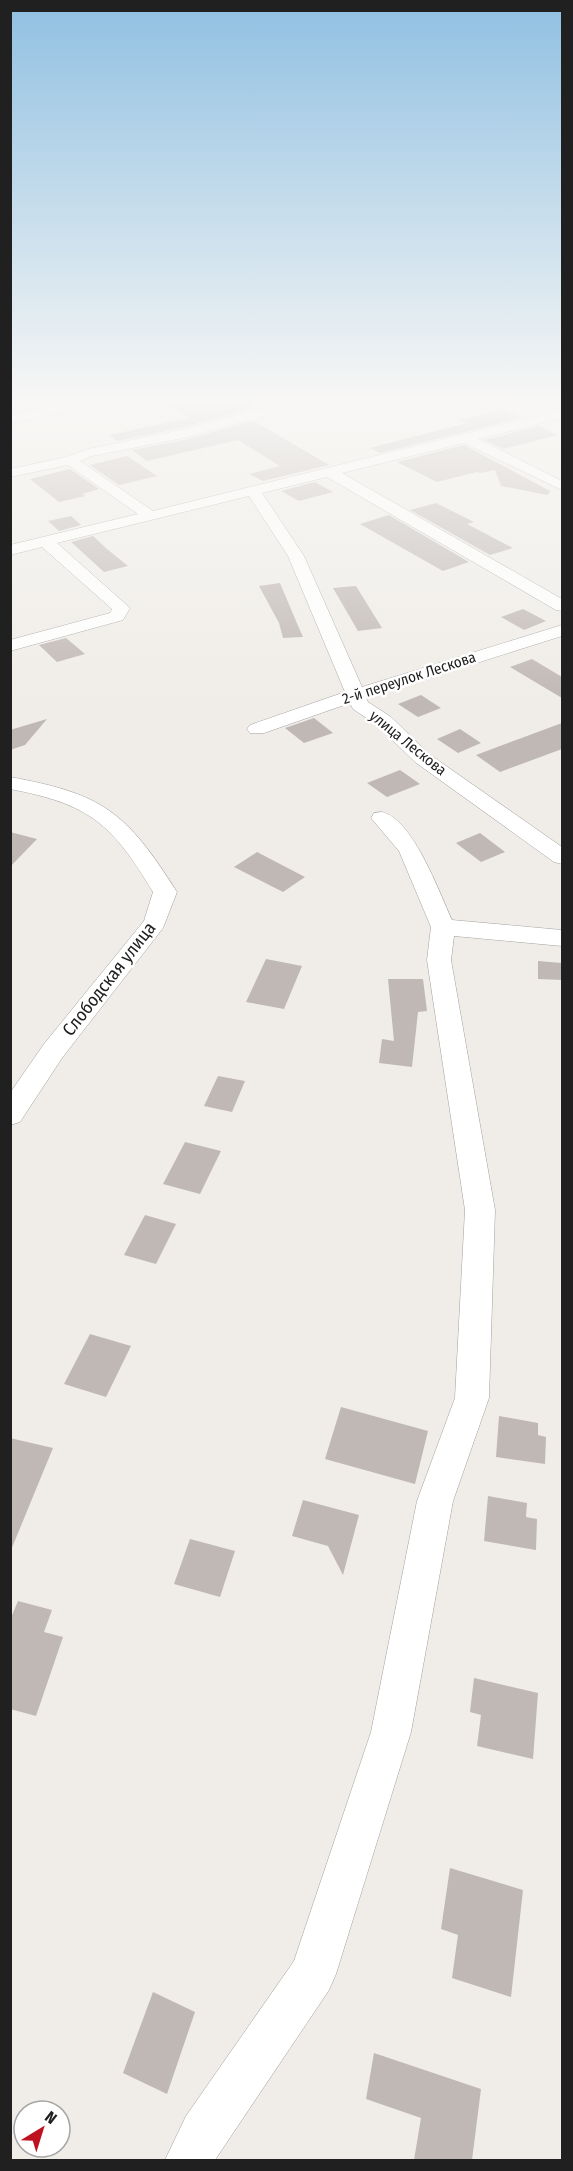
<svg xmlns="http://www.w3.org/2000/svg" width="573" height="2171" font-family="'Fira Sans Condensed',sans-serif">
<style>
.building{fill:#c0b8b5}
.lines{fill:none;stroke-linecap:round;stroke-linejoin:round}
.street-casing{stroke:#a1a1a1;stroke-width:1}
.street{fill:#fff;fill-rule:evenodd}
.labels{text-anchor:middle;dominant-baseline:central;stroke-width:5;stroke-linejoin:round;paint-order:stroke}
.far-street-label{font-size:15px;fill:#202020;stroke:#fff}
.street-label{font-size:18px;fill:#202020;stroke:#fff}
</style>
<rect width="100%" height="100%" fill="#f0ede8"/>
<g class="building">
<polygon points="158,399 252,399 252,408 180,428 118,441 109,435 189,418"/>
<polygon points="503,409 521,418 380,453 370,448 467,423 459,420"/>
<polygon points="254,421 329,465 263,481 249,474 280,466 238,440 147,461 132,450 184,440"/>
<polygon points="539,426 558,435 503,449 484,440"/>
<polygon points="464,445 550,491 548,495 501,486 495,470 480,473 477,472 437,482 397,462"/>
<polygon points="127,456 157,476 119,485 90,465"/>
<polygon points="70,469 99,489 82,494 85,496 59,502 30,479"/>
<polygon points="315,482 333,492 299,501 281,491"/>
<polygon points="436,503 474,522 467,524 513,548 490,555 410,510"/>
<polygon points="389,515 469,562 443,571 360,524"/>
<polygon points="71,516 81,525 59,531 48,521"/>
<polygon points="93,536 107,549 128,566 104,572 71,542"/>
<polygon points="280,583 296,621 303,637 283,638 279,623 259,586"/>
<polygon points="356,586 382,628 358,631 333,588"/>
<polygon points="523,609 546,621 524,630 501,617"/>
<polygon points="66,638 85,654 57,662 39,645"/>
<polygon points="532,659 562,677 562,698 510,667"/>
<polygon points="421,695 441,708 418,717 398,704"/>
<polygon points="314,718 333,733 304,743 285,728"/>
<polygon points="47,719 25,745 10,750 10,730"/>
<polygon points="562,723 562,749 500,772 476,755"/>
<polygon points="460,729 481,743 458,753 437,739"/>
<polygon points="400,770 420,784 387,797 367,783"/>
<polygon points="10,832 37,839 10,867"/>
<polygon points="480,833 505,852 481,862 456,843"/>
<polygon points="257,852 305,877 283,892 234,867"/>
<polygon points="266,959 302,966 284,1009 246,1002"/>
<polygon points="538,961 562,963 562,980 538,979"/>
<polygon points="388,979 423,979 427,1011 418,1012 412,1067 379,1063 382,1039 394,1041"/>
<polygon points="218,1076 245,1081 232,1112 204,1106"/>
<polygon points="185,1142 221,1151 200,1194 163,1184"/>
<polygon points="145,1215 176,1224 156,1264 124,1255"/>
<polygon points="90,1334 131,1346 106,1397 64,1384"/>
<polygon points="341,1407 428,1431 415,1484 325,1459"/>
<polygon points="499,1416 538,1423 538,1435 546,1437 545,1464 496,1457"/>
<polygon points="10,1438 53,1448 11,1550 10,1550"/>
<polygon points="488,1496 527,1503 526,1517 537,1519 536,1550 484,1541"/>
<polygon points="303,1500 359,1515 343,1575 328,1546 292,1536"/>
<polygon points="190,1539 235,1551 220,1597 174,1584"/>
<polygon points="18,1601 52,1610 44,1632 63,1637 36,1716 10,1709 10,1620"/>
<polygon points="474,1678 538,1693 533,1759 477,1746 481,1715 470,1712"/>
<polygon points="450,1868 523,1890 511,1997 452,1978 458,1935 441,1929"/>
<polygon points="153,1992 195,2012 167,2094 123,2073"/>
<polygon points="374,2053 481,2089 472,2160 414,2160 421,2118 366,2099"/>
</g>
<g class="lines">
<g class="street-casing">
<g id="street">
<polygon points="85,399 112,399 106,403 10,423 10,415"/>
<polygon points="259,409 266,413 264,416 183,438 92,456 80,461 153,511 562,410 562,418 478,439 562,481 562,490 464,443 342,473 562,599 562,611 556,610 327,477 262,493 304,556 362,687 562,625 562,636 366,698 368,702 391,717 429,754 562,847 562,864 554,862 415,762 377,725 353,709 350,703 264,733 250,733 247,729 250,725 345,692 288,556 249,496 57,543 130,608 123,620 10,651 10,640 110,613 112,609 42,547 10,555 10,545 138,514 68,465 10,477 10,469 66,457 88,449 181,430"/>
<path d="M 10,777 C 104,794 126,812 177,892 L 163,928 L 62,1058 L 20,1122 L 10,1125 L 10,1093 L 44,1044 L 144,921 L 153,892 C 112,824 90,804 10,789 Z"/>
<path d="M 382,812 C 413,819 439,892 452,920 L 562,930 L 562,946 L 454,936 L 451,960 L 495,1210 L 489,1398 L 453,1501 L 411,1732 L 336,1974 L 329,1990 L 215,2160 L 165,2160 L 186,2116 L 294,1961 L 371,1732 L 417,1501 L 455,1398 L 465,1210 L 427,960 L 431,927 L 399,851 L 371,818 L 374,813 Z"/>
</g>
</g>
<use href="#street" class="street"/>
</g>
<linearGradient id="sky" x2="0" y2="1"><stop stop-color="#90c0e2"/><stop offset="0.57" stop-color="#f8f7f5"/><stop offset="1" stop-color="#f8f7f5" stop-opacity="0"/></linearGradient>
<rect width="573" height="703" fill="url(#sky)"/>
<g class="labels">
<g class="far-street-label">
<text transform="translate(409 678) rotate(-18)">2-й переулок Лескова</text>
<text transform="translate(408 743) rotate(39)">улица Лескова</text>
</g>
<g class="street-label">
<text transform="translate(109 979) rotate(-52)">Слободская улица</text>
</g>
</g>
<rect width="573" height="2171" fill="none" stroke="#202020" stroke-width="24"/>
<g transform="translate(42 2129) rotate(38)"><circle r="28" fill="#ffffff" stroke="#a6a6a6" stroke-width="1.5"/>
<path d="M0-4.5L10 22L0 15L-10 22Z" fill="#bf1221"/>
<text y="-9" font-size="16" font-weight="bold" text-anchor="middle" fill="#202020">N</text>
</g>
</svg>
